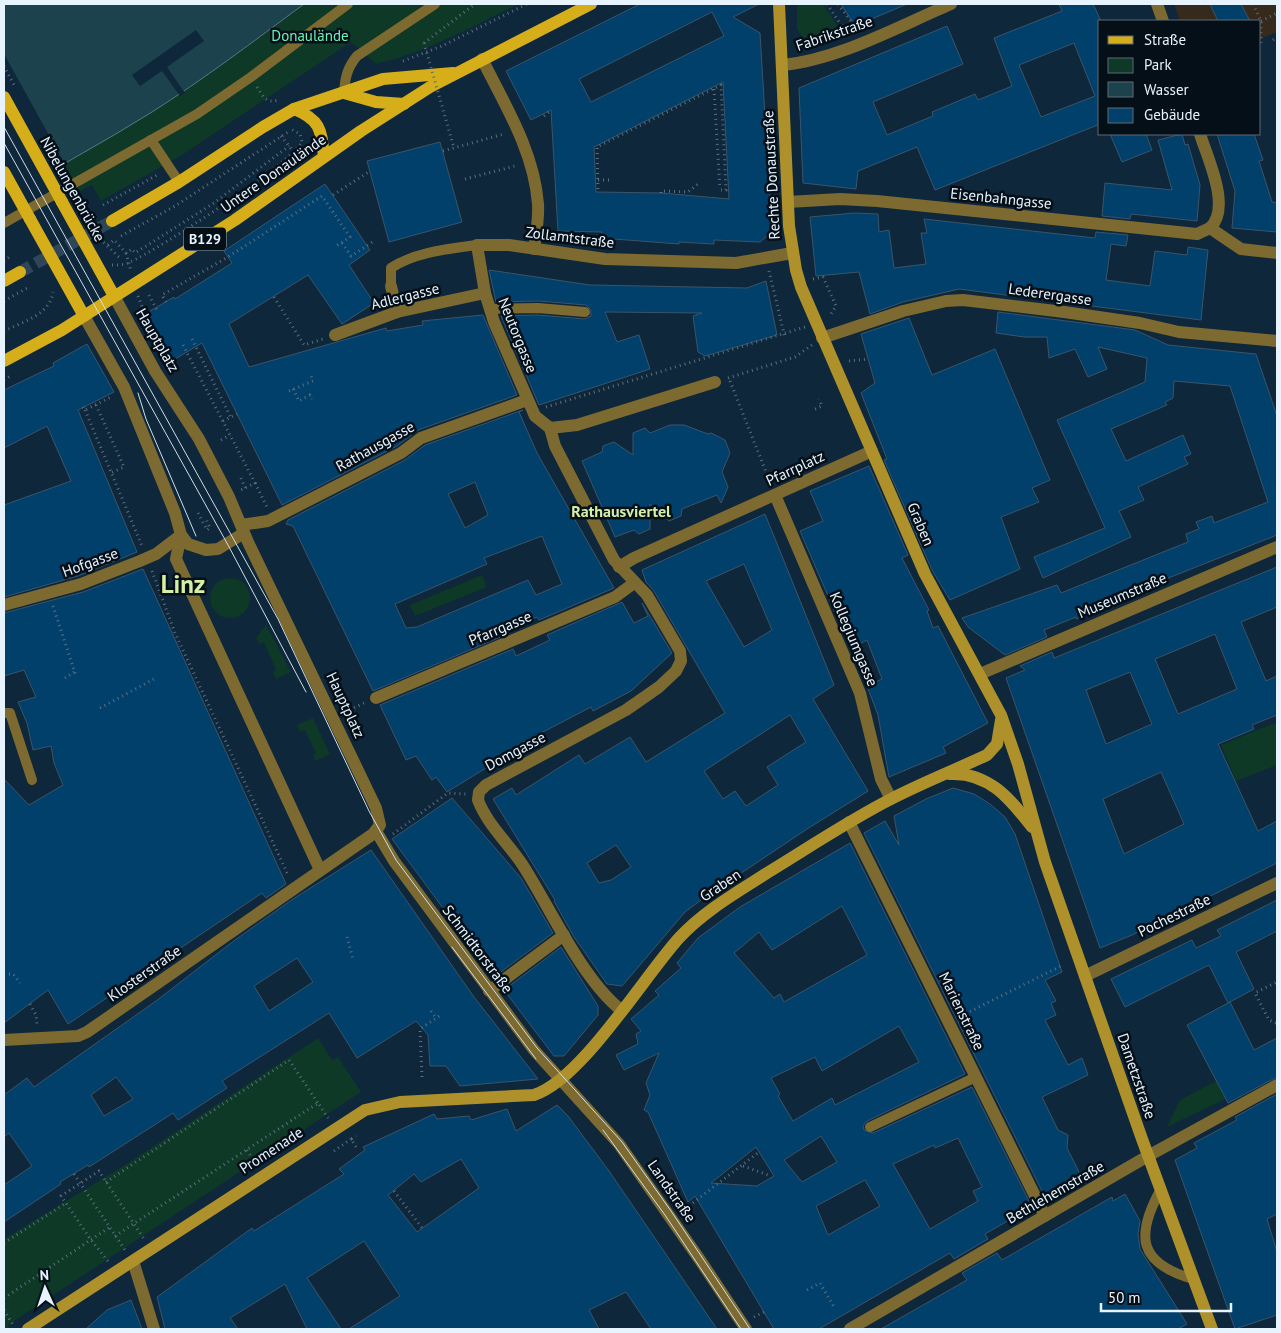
<svg xmlns="http://www.w3.org/2000/svg" width="1281" height="1333" font-family="'PT Sans',sans-serif">
<style>
.education{fill:#352a1b}
.green{fill:#0d3926}
.water{fill:#1c434d;stroke:#597882}
.pier{fill:#0e273b}
.building{fill:#00406b;stroke:#3a546a;fill-rule:evenodd}
.lines{fill:none;stroke-linecap:round;stroke-linejoin:round}
.primary-tunnel{stroke:#2f4658;stroke-width:12;stroke-dasharray:12 6;stroke-linecap:butt}
.path{stroke:#5b6f80;stroke-width:3;stroke-dasharray:1 4;stroke-linecap:butt}
.lane{stroke:#7c6a30;stroke-width:10}
.street{stroke:#7c6a30;stroke-width:12}
.secondary{stroke:#ae912a;stroke-width:12}
.primary{stroke:#d5ae1a;stroke-width:12}
.tram{stroke:#d1deea;stroke-width:1}
.path-bridge{stroke:#5b6f80;stroke-width:3;stroke-dasharray:1 4;stroke-linecap:butt}
.primary-bridge{stroke:#d5ae1a;stroke-width:12}
.labels{text-anchor:middle;dominant-baseline:central;stroke-width:5;stroke-linejoin:round;paint-order:stroke}
.shield{fill:#050f18;stroke:#a3afb9;stroke-width:1}
.shield-label{font-size:14px;font-weight:bold;fill:#e7f3fe}
.street-label{font-size:15px;fill:#e7f3fe;stroke:#050f18}
.park-label{font-size:15px;fill:#6bf3b6;stroke:#050f18}
.neighbourhood-label{font-size:16px;font-weight:bold;fill:#d5efa5;stroke:#050f18}
.town-label{font-size:25px;font-weight:bold;fill:#d5efa5;stroke:#050f18}
</style>
<rect width="100%" height="100%" fill="#0e273b"/>
<polygon class="education" points="1174,4 1277,4 1277,32 1260,39 1260,21 1180,21"/>
<g class="green">
<path d="M 304,4 L 519,4 C 473,26 426,53 376,64 L 351,42 L 182,155 L 101,201 L 92,185 L 80,191 L 53,168 L 151,112 L 216,69 Z"/>
<path d="M 797,4 L 823,4 L 839,28 L 841,35 C 833,44 816,47 806,43 L 797,29 Z"/>
<polygon points="482,575 487,587 415,616 410,605"/>
<circle cx="230" cy="598" r="20"/>
<polygon points="266,625 291,672 276,679 273,672 276,670 264,642 260,644 256,638"/>
<polygon points="313,718 330,754 315,761 313,755 316,753 305,730 300,731 297,725"/>
<polygon points="1277,722 1277,765 1236,781 1221,745"/>
<polygon points="318,1038 332,1060 338,1057 361,1092 8,1325 10,1329 4,1329 4,1239 125,1165"/>
<polygon points="1216,1081 1225,1099 1167,1127 1180,1100"/>
</g>
<path class="water" d="M 4,4 L 304,4 C 254,41 204,79 152,112 C 103,143 52,169 4,200 Z"/>
<g class="pier">
<polygon points="196,30 204,41 167,67 185,93 180,96 162,71 140,86 132,75"/>
<polygon points="4,54 65,164 4,202"/>
</g>
<g class="building">
<path d="M 640,4 L 759,4 L 733,17 L 760,33 L 772,232 L 760,242 L 714,240 L 714,244 L 679,242 L 679,244 L 601,238 L 602,232 L 558,231 L 551,110 L 531,120 L 506,71 ZM 712,12 L 724,36 L 591,102 L 579,79 ZM 723,82 L 729,199 L 661,193 L 596,192 L 594,147 Z"/>
<polygon points="841,4 907,4 855,26"/>
<path d="M 1059,4 L 1093,4 L 1100,19 L 1100,124 L 935,190 L 917,147 L 858,171 L 856,189 L 803,183 L 799,88 L 947,26 L 963,64 L 873,102 L 887,135 L 933,116 L 932,112 L 975,94 L 978,100 L 1012,86 L 994,38 L 1062,11 ZM 1074,43 L 1095,96 L 1041,117 L 1019,65 Z"/>
<polygon points="1210,4 1241,4 1250,21 1218,21"/>
<polygon points="1110,134 1146,134 1152,150 1122,162"/>
<polygon points="1182,134 1185,145 1188,144 1200,185 1197,221 1131,214 1130,219 1102,216 1105,183 1172,190 1158,140"/>
<polygon points="1217,134 1254,134 1263,160 1259,161 1272,202 1277,203 1277,232 1232,228 1235,191"/>
<polygon points="440,142 462,222 389,242 367,161"/>
<polygon points="325,184 370,250 349,265 374,303 342,324 308,275 229,324 249,367 386,328 387,331 423,325 422,321 483,315 517,395 418,430 397,446 282,505 202,343 165,365 138,318 174,297 175,299 232,263 224,251"/>
<polygon points="854,213 878,214 879,232 889,230 894,268 926,264 921,233 927,233 924,219 1095,238 1096,232 1128,235 1126,246 1111,244 1106,280 1150,286 1155,251 1187,255 1188,247 1208,250 1201,320 959,289 903,302 870,314 859,272 816,276 810,217"/>
<polygon points="489,270 590,285 747,288 766,281 777,335 705,356 698,352 693,316 702,313 605,312 617,342 639,335 650,369 539,405 501,316 538,315 585,319 591,316 591,310 586,305 539,301 496,302"/>
<polygon points="998,312 1135,330 1168,345 1256,354 1277,416 1277,535 1133,592 1135,596 1076,619 1076,617 1044,630 1047,637 1005,655 968,627 962,618 1057,585 1061,593 1188,542 1186,534 1199,529 1196,522 1212,516 1214,523 1268,502 1230,386 1174,381 1173,398 1165,402 1167,405 1111,429 1126,461 1183,435 1191,454 1184,457 1188,464 1138,487 1144,500 1119,511 1131,537 1043,578 1034,557 1105,528 1057,420 1145,382 1147,358 1098,347 1107,369 1088,377 1075,349 1049,358 1047,337 1024,337 996,333"/>
<polygon points="909,318 932,375 995,349 1050,480 1032,488 1039,502 1001,517 1020,569 950,600 932,570 884,460 887,459 861,393 875,383 861,334"/>
<polygon points="87,344 114,392 78,410 137,552 78,576 4,597 4,505 71,481 47,426 4,448 4,390 54,366 53,363"/>
<path d="M 523,410 L 519,412 L 537,453 L 614,588 L 539,620 L 537,617 L 504,631 L 505,635 L 373,691 L 293,526 L 286,524 L 288,520 L 405,460 L 425,445 ZM 475,482 L 488,515 L 465,528 L 448,494 ZM 542,536 L 562,584 L 536,595 L 528,580 L 417,627 L 406,628 L 395,604 L 487,564 L 484,558 Z"/>
<polygon points="670,425 684,425 708,434 711,433 725,440 730,453 722,472 728,487 721,503 717,495 682,509 681,516 669,521 650,504 650,529 639,534 634,530 615,537 582,461 602,452 603,446 614,442 633,455 633,433 645,428 650,433"/>
<polygon points="869,466 908,555 902,558 929,610 927,611 933,628 938,626 988,723 943,747 946,753 889,777 878,715 867,686 882,679 867,640 851,649 800,531 823,521 810,491"/>
<path d="M 765,514 L 834,685 L 813,699 L 868,791 L 807,829 L 701,900 L 685,912 L 622,986 L 607,984 L 574,937 L 554,901 L 555,900 L 493,799 L 512,788 L 516,795 L 579,755 L 585,764 L 630,737 L 646,762 L 725,713 L 654,591 L 646,582 L 642,570 ZM 744,564 L 772,630 L 744,647 L 706,581 ZM 790,715 L 806,742 L 767,767 L 778,785 L 746,806 L 735,791 L 723,799 L 704,771 ZM 616,845 L 631,867 L 611,880 L 599,883 L 587,863 Z"/>
<path d="M 1277,567 L 1277,607 L 1241,622 L 1266,681 L 1277,676 L 1277,715 L 1252,725 L 1254,729 L 1218,744 L 1258,831 L 1277,821 L 1277,863 L 1132,935 L 1100,948 L 1006,678 L 1025,670 L 1020,666 L 1052,652 L 1054,658 ZM 1215,634 L 1237,689 L 1178,714 L 1155,659 ZM 1130,672 L 1152,724 L 1106,744 L 1086,690 ZM 1161,772 L 1184,824 L 1124,854 L 1103,799 Z"/>
<polygon points="143,569 286,884 266,898 262,893 68,1024 48,990 4,1023 4,779 29,805 63,785 54,763 51,746 33,750 27,723 18,702 36,697 24,670 4,676 4,613 83,592"/>
<polygon points="622,602 634,623 648,616 642,603 672,653 631,691 593,711 591,707 514,747 512,752 447,792 436,777 432,780 416,756 406,760 380,705 513,649 516,656 550,640 547,635"/>
<polygon points="953,788 974,794 990,804 1005,817 1015,834 1062,972 1045,980 1056,1001 1051,1003 1056,1015 1045,1020 1068,1065 1082,1058 1088,1075 1042,1097 1058,1130 1068,1135 1067,1148 1082,1178 1046,1199 864,833 885,821 899,845 894,816 926,799"/>
<polygon points="452,798 521,878 553,933 494,977 392,839"/>
<path d="M 850,843 L 965,1074 L 867,1121 L 863,1126 L 864,1130 L 873,1133 L 972,1087 L 1032,1207 L 985,1234 L 988,1239 L 954,1259 L 950,1253 L 819,1329 L 774,1329 L 695,1196 L 688,1202 L 648,1112 L 644,1110 L 650,1095 L 646,1083 L 659,1053 L 624,1070 L 616,1055 L 638,1044 L 636,1034 L 641,1031 L 631,1019 L 659,995 L 655,991 L 681,968 L 677,963 L 698,938 L 740,907 ZM 842,906 L 867,955 L 784,1002 L 780,994 L 774,998 L 734,953 L 759,932 L 772,950 ZM 899,1026 L 919,1062 L 835,1105 L 832,1098 L 793,1121 L 778,1096 L 780,1094 L 771,1078 L 815,1057 L 822,1071 ZM 821,1136 L 837,1162 L 802,1182 L 784,1160 ZM 958,1138 L 982,1187 L 973,1191 L 978,1201 L 930,1229 L 893,1164 L 934,1145 L 935,1148 ZM 756,1147 L 774,1176 L 757,1186 L 711,1183 ZM 865,1180 L 880,1206 L 828,1235 L 816,1206 Z"/>
<path d="M 371,850 L 474,997 L 538,1079 L 460,1086 L 446,1066 L 430,1066 L 428,1035 L 416,1021 L 357,1058 L 329,1013 L 222,1081 L 227,1088 L 178,1120 L 173,1113 L 89,1167 L 88,1165 L 60,1182 L 61,1184 L 4,1222 L 4,1185 L 32,1166 L 9,1133 L 4,1137 L 4,1095 L 27,1078 L 34,1087 L 156,1001 L 235,940 L 293,899 ZM 297,958 L 313,982 L 269,1011 L 254,986 ZM 116,1077 L 133,1099 L 104,1116 L 91,1095 Z"/>
<polygon points="1277,900 1277,931 1236,952 1254,989 1228,1003 1209,965 1125,1007 1111,979 1192,940 1196,948 1221,936 1217,930"/>
<polygon points="561,947 598,1006 598,1015 564,1056 554,1056 504,990"/>
<polygon points="1230,1002 1254,1050 1277,1038 1277,1077 1228,1103 1187,1025"/>
<polygon points="1277,1094 1277,1214 1267,1219 1277,1252 1277,1315 1235,1329 1175,1160 1197,1148 1194,1143 1237,1120 1235,1117"/>
<path d="M 557,1105 L 568,1116 L 609,1171 L 717,1329 L 651,1329 L 626,1292 L 589,1310 L 599,1329 L 349,1329 L 400,1296 L 364,1241 L 307,1278 L 341,1329 L 307,1329 L 285,1284 L 230,1318 L 238,1329 L 165,1329 L 157,1297 L 252,1228 L 254,1231 L 344,1174 L 339,1169 L 365,1150 L 363,1147 L 434,1114 L 437,1119 L 469,1116 L 471,1120 L 507,1109 L 516,1131 ZM 461,1159 L 479,1188 L 417,1232 L 388,1195 L 414,1174 L 421,1182 Z"/>
<polygon points="1125,1194 1140,1221 1138,1234 1140,1249 1187,1324 1178,1329 881,1329 967,1280 962,1273 997,1253 1002,1260 1112,1197 1113,1201"/>
<polygon points="131,1300 142,1329 86,1329 107,1310"/>
</g>
<g class="lines">
<polyline class="primary-tunnel" points="20,272 112,221"/>
<g class="path">
<polyline points="827,4 847,34"/>
<polyline points="838,4 856,28"/>
<polyline points="1253,4 1261,21 1261,43"/>
<polyline points="1261,21 1277,13"/>
<polyline points="1273,40 1277,37"/>
<polyline points="424,43 475,4"/>
<polyline points="403,61 442,46 527,4"/>
<path d="M 257,87 C 263,96 266,104 278,100"/>
<polyline points="714,89 720,189"/>
<polyline points="544,116 549,112"/>
<polyline points="281,136 293,151"/>
<polyline points="443,151 504,134"/>
<polyline points="465,179 515,166"/>
<polyline points="598,180 610,180"/>
<polyline points="598,189 597,147 721,85 726,190 721,190"/>
<polyline points="661,193 661,191 688,192 698,184"/>
<polyline points="333,195 370,171"/>
<polyline points="103,205 159,174"/>
<polyline points="121,236 175,206 288,132"/>
<polyline points="100,239 120,258"/>
<polyline points="342,243 351,256 374,241"/>
<polyline points="108,245 114,240 126,253 132,249 135,253 214,203 289,146"/>
<polyline points="126,253 131,271"/>
<polyline points="4,261 11,256"/>
<path d="M 112,265 C 118,265 125,265 130,262 C 158,250 290,164 302,142 L 300,134 L 289,128"/>
<polyline points="769,271 785,338"/>
<polyline points="813,279 823,277 836,306 829,317"/>
<polyline points="149,295 158,312"/>
<polyline points="138,296 145,314"/>
<polyline points="274,297 304,345 323,339"/>
<polyline points="4,301 29,287"/>
<polyline points="166,302 162,295 228,257 322,196 350,237 336,246"/>
<path d="M 4,331 C 22,322 50,315 53,292"/>
<polyline points="192,339 230,416"/>
<polyline points="183,345 255,483 241,490"/>
<polyline points="171,361 173,370"/>
<polyline points="849,361 868,359"/>
<polyline points="728,378 795,357 812,345"/>
<polyline points="4,380 12,375"/>
<polyline points="730,381 770,482"/>
<polyline points="293,389 299,401 310,395 312,399"/>
<polyline points="289,391 313,381 311,376"/>
<polyline points="96,405 124,467 111,473"/>
<polyline points="83,407 85,410 113,396"/>
<polyline points="546,407 805,327"/>
<polyline points="815,409 822,406 819,399"/>
<polyline points="85,410 142,546"/>
<polyline points="223,421 237,414"/>
<polyline points="221,440 230,435"/>
<polyline points="241,478 245,488"/>
<polyline points="255,483 267,507"/>
<polyline points="198,513 207,530 210,528 206,519"/>
<polyline points="152,571 175,633 288,875"/>
<polyline points="53,606 76,676"/>
<polyline points="65,678 74,672"/>
<polyline points="100,708 154,679"/>
<polyline points="345,712 364,703"/>
<polyline points="393,834 448,793 466,794"/>
<polyline points="347,937 353,959"/>
<polyline points="4,974 13,974 20,983"/>
<polyline points="30,1004 36,1015 37,1024"/>
<polyline points="431,1011 436,1018"/>
<polyline points="961,1016 1063,965"/>
<polyline points="1276,1023 1269,1020 1255,993 1277,982"/>
<polyline points="422,1077 420,1029 441,1015"/>
<polyline points="356,1147 351,1139 356,1136"/>
<polyline points="247,1150 256,1164"/>
<polyline points="334,1151 351,1139 349,1136"/>
<polyline points="743,1166 768,1175"/>
<polyline points="74,1174 125,1250"/>
<polyline points="106,1182 289,1060 318,1103"/>
<polyline points="394,1191 422,1228"/>
<polyline points="685,1209 759,1152"/>
<polyline points="115,1236 318,1103 328,1118"/>
<polyline points="4,1243 66,1203"/>
<polyline points="108,1261 91,1240 61,1196 99,1171 144,1239"/>
<polyline points="807,1290 820,1283 834,1307"/>
<polyline points="4,1298 110,1227"/>
<polyline points="4,1310 13,1325"/>
<polyline points="754,1317 764,1312"/>
</g>
<g class="lane">
<path d="M 344,93 C 345,78 347,68 357,56 L 435,4"/>
<polyline points="151,140 179,182"/>
<polyline points="4,223 197,114 251,77 348,4"/>
<path d="M 391,286 L 391,268 C 415,252 449,249 477,245"/>
<polyline points="489,309 538,308 585,312"/>
<polyline points="4,713 10,713 32,780"/>
<polyline points="870,1127 976,1077"/>
<path d="M 1161,1189 C 1135,1236 1138,1263 1193,1279"/>
</g>
<g class="street">
<polyline points="1157,4 1163,21"/>
<path d="M 482,59 C 505,105 534,151 538,204 C 539,219 536,234 534,249"/>
<path d="M 782,65 C 838,60 899,26 951,4"/>
<path d="M 1200,134 C 1207,157 1232,208 1210,228 L 1241,249 L 1277,253"/>
<polyline points="788,202 840,199 877,201 1197,234 1210,228"/>
<polyline points="391,286 397,312"/>
<polyline points="84,316 124,387 175,513 181,535 188,544 206,550 218,549 244,533"/>
<polyline points="335,335 397,312 485,293"/>
<polyline points="822,338 903,311 946,301 963,300 1064,312 1140,323 1179,332 1277,341"/>
<path d="M 550,428 L 555,446 L 614,560 L 647,595 L 680,651 L 681,661 L 676,671 L 659,687 L 626,710 L 486,785 L 479,792 L 478,800 C 487,824 508,843 522,864 C 550,907 581,978 621,1010"/>
<polyline points="550,428 535,416 494,322 485,293 477,245 509,245 605,259 736,263 792,253"/>
<polyline points="550,428 577,425 715,382"/>
<polyline points="775,495 860,693 881,779 891,799"/>
<polyline points="241,525 268,521 401,453 421,438 527,400"/>
<polyline points="181,535 176,559 320,870"/>
<polyline points="619,567 634,558 872,451"/>
<polyline points="4,605 81,584 140,561 156,554 181,535"/>
<polyline points="980,674 1277,547"/>
<polyline points="376,698 615,597 634,583"/>
<polyline points="849,822 1045,1216"/>
<polyline points="376,831 394,861 534,1050 619,1144 700,1260 746,1329"/>
<polyline points="1085,976 1277,883"/>
<polyline points="489,991 564,935"/>
<polyline points="4,1040 78,1036 87,1032 373,834 380,825 376,808 248,542 229,497 199,439 155,371 114,296"/>
<polyline points="133,1261 154,1329"/>
<polyline points="850,1329 1148,1156 1277,1085"/>
</g>
<g class="secondary">
<polyline points="779,4 789,226 796,270 801,287 925,574 1001,715 1018,764 1045,862 1142,1139 1212,1329"/>
<path d="M 950,774 C 989,772 1010,799 1032,827"/>
<path d="M 28,1329 L 365,1110 L 400,1102 L 534,1095 C 581,1080 643,978 679,938 C 704,911 736,893 767,873 C 808,848 848,821 891,799 C 922,783 955,770 987,755 L 997,744 L 1001,720"/>
</g>
<g class="primary">
<polyline points="344,93 376,102 404,104"/>
<path d="M 294,109 C 321,120 321,130 324,156"/>
<polyline points="62,202 114,296"/>
<polyline points="30,219 84,316"/>
<polyline points="112,221 179,182 263,127 294,109 383,79 453,73"/>
<polyline points="4,281 20,272"/>
<polyline points="4,361 62,330 235,220 361,131 430,87 591,4"/>
</g>
<g class="tram">
<polyline points="4,127 278,619 369,811 396,860 537,1048 622,1142 671,1211 750,1329"/>
<polyline points="4,143 228,545 306,692"/>
<polyline points="138,393 146,419 196,536"/>
<polyline points="452,947 536,1059"/>
<polyline points="603,1130 665,1215 741,1329"/>
</g>
<g class="path-bridge">
<polyline points="424,43 454,148"/>
<polyline points="4,66 15,87"/>
</g>
<g class="primary-bridge">
<polyline points="4,97 62,202"/>
<polyline points="4,172 30,219"/>
</g>
</g>
<g class="labels">
<rect class="shield" x="184" y="227.5" width="42" height="23" rx="4"/>
<g class="shield-label">
<text x="205" y="239">B129</text>
</g>
<g class="street-label">
<text transform="translate(834 33) rotate(-19)">Fabrikstraße</text>
<text transform="translate(273 173) rotate(-35)">Untere Donaulände</text>
<text transform="translate(771 175) rotate(-93)">Rechte Donaustraße</text>
<text transform="translate(73 189) rotate(61)">Nibelungenbrücke</text>
<text transform="translate(1001 198) rotate(6)">Eisenbahngasse</text>
<text transform="translate(570 237) rotate(7)">Zollamtstraße</text>
<text transform="translate(1050 294) rotate(8)">Lederergasse</text>
<text transform="translate(405 296) rotate(-14)">Adlergasse</text>
<text transform="translate(518 335) rotate(68)">Neutorgasse</text>
<text transform="translate(158 340) rotate(60)">Hauptplatz</text>
<text transform="translate(375 446) rotate(-29)">Rathausgasse</text>
<text transform="translate(795 468) rotate(-25)">Pfarrplatz</text>
<text transform="translate(921 524) rotate(67)">Graben</text>
<text transform="translate(90 562) rotate(-20)">Hofgasse</text>
<text transform="translate(1122 595) rotate(-23)">Museumstraße</text>
<text transform="translate(500 628) rotate(-23)">Pfarrgasse</text>
<text transform="translate(854 639) rotate(67)">Kollegiumgasse</text>
<text transform="translate(346 705) rotate(65)">Hauptplatz</text>
<text transform="translate(515 751) rotate(-28)">Domgasse</text>
<text transform="translate(720 885) rotate(-34)">Graben</text>
<text transform="translate(1174 915) rotate(-26)">Pochestraße</text>
<text transform="translate(478 949) rotate(53)">Schmidtorstraße</text>
<text transform="translate(144 973) rotate(-35)">Klosterstraße</text>
<text transform="translate(962 1011) rotate(64)">Marienstraße</text>
<text transform="translate(1137 1076) rotate(71)">Dametzstraße</text>
<text transform="translate(271 1150) rotate(-33)">Promenade</text>
<text transform="translate(672 1191) rotate(55)">Landstraße</text>
<text transform="translate(1055 1192) rotate(-30)">Bethlehemstraße</text>
</g>
<g class="park-label">
<text x="310" y="35">Donaulände</text>
</g>
<g class="neighbourhood-label">
<text x="621" y="511">Rathausviertel</text>
</g>
<g class="town-label">
<text x="183" y="584">Linz</text>
</g>
</g>
<rect width="1281" height="1333" fill="none" stroke="#e7f3fe" stroke-width="10"/>
<rect x="1098" y="20" width="162" height="115" fill="#050f18" stroke="#5f6a74"/>
<rect x="1108" y="36" width="25" height="8" fill="#d5ae1a" stroke="#5f6a74"/>
<text x="1144" y="45" font-size="15" fill="#e7f3fe">Straße</text>
<rect x="1108" y="58" width="25" height="15" fill="#0d3926" stroke="#5f6a74"/>
<text x="1144" y="70" font-size="15" fill="#e7f3fe">Park</text>
<rect x="1108" y="82" width="25" height="15" fill="#1c434d" stroke="#5f6a74"/>
<text x="1144" y="95" font-size="15" fill="#e7f3fe">Wasser</text>
<rect x="1108" y="108" width="25" height="15" fill="#00406b" stroke="#5f6a74"/>
<text x="1144" y="120" font-size="15" fill="#e7f3fe">Gebäude</text>
<g transform="translate(45 1288) rotate(357)" stroke="#050f18" stroke-width="4" paint-order="stroke">
<path d="M0-4L9 19L0 12L-9 19Z" fill="#e7f3fe"/>
<text y="-8" font-size="14" font-weight="bold" text-anchor="middle" fill="#e7f3fe">N</text>
</g>
<path d="M1101 1303v8h130v-8" fill="none" stroke="#e7f3fe" stroke-width="2.5"/>
<text x="1108" y="1303" font-size="15" fill="#e7f3fe" stroke="#050f18" stroke-width="4" paint-order="stroke">50 m</text>
</svg>
